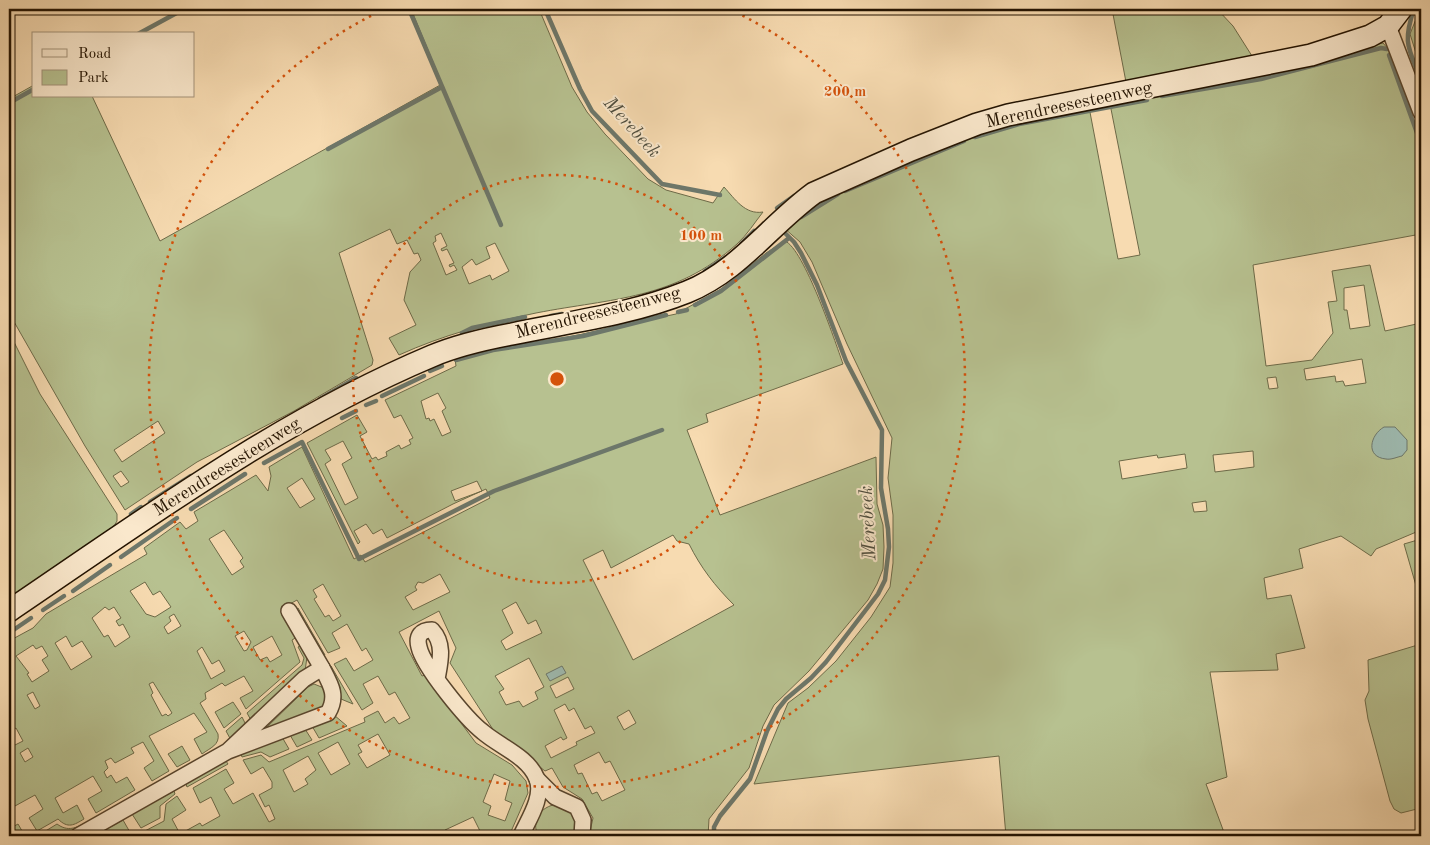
<svg xmlns="http://www.w3.org/2000/svg" width="1430" height="845" font-family="'Old Standard TT',serif">
<style>
.green{fill:#b7c190;stroke:#6d6a48;fill-rule:evenodd}
.water{fill:#9ebab0;stroke:#6d776a}
.lines{fill:none;stroke-linecap:round;stroke-linejoin:round}
.stream{stroke:#6d776a;stroke-width:4.5}
.minor-casing{stroke:#58452d;stroke-width:18}
.secondary-casing{stroke:#231301;stroke-width:24}
.minor{stroke:#fae8cc;stroke-width:15}
.secondary{stroke:#fae8cc;stroke-width:21}
.ring{fill:none;stroke:#d4520b;stroke-width:2.5;stroke-dasharray:2.5 5}
.labels{text-anchor:middle;dominant-baseline:central;stroke-width:4;stroke-linejoin:round;paint-order:stroke}
.street-label{font-size:18px;fill:#231301;stroke:#fae8cc}
.water-label{font-size:19px;font-style:italic;fill:#4e4d3e;stroke:#fae8cc}
.centre{fill:#d4520b;stroke:#fae8cc;stroke-width:2.5}
.ring-label{font-size:15px;text-anchor:middle;font-weight:bold;fill:#d4520b;stroke:#fae8cc;stroke-width:4;stroke-linejoin:round;paint-order:stroke}
</style>
<rect width="100%" height="100%" fill="#f7dbb1"/>
<filter id="stains"><feTurbulence type="fractalNoise" baseFrequency=".004" numOctaves="4"/><feColorMatrix values="0 0 0 0 .2 0 0 0 0 .09 0 0 0 0 .02 0 0 0 .5 -.17"/></filter>
<radialGradient id="worn" r=".72"><stop offset=".6" stop-color="#630" stop-opacity="0"/><stop offset="1" stop-color="#630" stop-opacity=".3"/></radialGradient>
<g class="green">
<path d="M 411,9 L 539,9 L 572,87 L 587,112 L 605,134 L 648,179 L 666,190 L 713,203 L 724,187 C 735,199 745,215 763,212 C 755,222 747,235 737,244 C 674,300 613,298 536,313 C 488,323 443,335 399,355 L 389,338 L 416,325 L 404,300 L 410,272 L 421,260 L 418,253 L 414,254 L 407,240 L 397,244 L 390,229 L 339,253 L 373,360 L 372,365 L 294,411 L 197,462 L 125,510 L 85,446 L 9,313 L 9,99 L 34,85 L 34,96 L 92,96 L 160,241 L 442,84 ZM 441,233 L 447,246 L 441,249 L 442,251 L 447,249 L 454,263 L 449,265 L 450,267 L 454,265 L 457,270 L 446,275 L 433,243 L 436,241 L 435,236 ZM 495,243 L 509,271 L 492,280 L 490,275 L 469,284 L 462,267 L 472,259 L 476,265 L 490,258 L 486,247 ZM 158,421 L 165,433 L 122,462 L 114,450 ZM 121,471 L 129,482 L 121,487 L 113,476 Z"/>
<polygon points="1112,9 1217,9 1233,26 1252,56 1126,82"/>
<polygon points="1420,9 1421,9 1421,69 1410,34"/>
<path d="M 1383,43 L 1389,50 L 1421,146 L 1421,234 L 1253,265 L 1266,366 L 1312,360 L 1333,333 L 1328,302 L 1337,301 L 1332,271 L 1370,265 L 1385,331 L 1421,323 L 1421,530 L 1376,549 L 1371,556 L 1341,536 L 1299,549 L 1303,568 L 1264,578 L 1267,599 L 1291,595 L 1305,648 L 1276,654 L 1278,670 L 1210,672 L 1227,777 L 1206,784 L 1225,835 L 1006,836 L 999,756 L 754,784 L 788,703 L 808,688 L 836,661 L 871,617 L 890,587 L 893,563 L 893,515 L 888,478 L 892,438 L 847,344 L 812,262 L 800,242 L 784,228 L 824,197 L 880,173 L 992,129 L 1089,107 L 1118,259 L 1140,255 L 1110,104 ZM 1364,285 L 1370,326 L 1350,329 L 1347,310 L 1344,310 L 1344,288 ZM 1362,359 L 1366,383 L 1345,386 L 1343,381 L 1336,382 L 1335,376 L 1306,380 L 1304,369 ZM 1276,377 L 1278,388 L 1269,389 L 1267,378 ZM 1253,451 L 1254,467 L 1215,472 L 1213,455 ZM 1185,454 L 1187,468 L 1122,479 L 1119,461 L 1157,455 L 1158,458 ZM 1206,501 L 1207,511 L 1194,512 L 1192,503 Z"/>
<path d="M 785,241 C 804,249 835,341 843,364 L 706,414 L 708,422 L 687,430 L 720,515 L 876,457 L 877,504 L 883,525 L 884,547 L 883,569 L 877,584 L 868,600 L 809,671 L 774,705 L 763,726 L 749,768 L 709,819 L 708,836 L 589,836 L 593,818 L 582,799 L 563,787 L 552,768 L 545,771 L 494,731 L 450,663 L 456,648 L 439,611 L 399,632 L 422,676 L 425,675 L 476,743 L 512,765 L 526,781 L 528,793 L 509,836 L 476,836 L 481,833 L 473,817 L 445,830 L 448,836 L 145,836 L 143,832 L 164,821 L 166,804 L 177,796 L 186,810 L 172,819 L 180,834 L 200,823 L 202,826 L 220,816 L 211,797 L 200,803 L 193,788 L 226,769 L 234,783 L 224,789 L 233,804 L 253,793 L 269,822 L 275,819 L 269,805 L 265,807 L 259,795 L 272,788 L 272,782 L 263,767 L 251,774 L 243,760 L 261,755 L 269,762 L 365,722 L 364,718 L 378,711 L 385,723 L 394,717 L 399,724 L 410,718 L 395,692 L 389,695 L 378,676 L 363,684 L 373,703 L 362,710 L 334,664 L 346,658 L 354,671 L 373,660 L 366,648 L 362,651 L 347,624 L 332,633 L 340,648 L 328,653 L 297,600 L 281,609 L 297,637 L 292,640 L 300,662 L 246,709 L 240,698 L 253,691 L 244,676 L 225,686 L 222,683 L 205,693 L 206,699 L 200,703 L 218,734 C 220,745 210,748 202,754 L 194,739 L 207,732 L 194,713 L 149,736 L 169,771 L 152,781 L 144,768 L 154,761 L 143,742 L 131,748 L 134,753 L 115,763 L 111,758 L 105,761 L 108,768 L 104,772 L 107,778 L 111,775 L 116,783 L 127,777 L 135,790 L 96,813 L 88,799 L 102,791 L 93,776 L 55,798 L 63,813 L 77,805 L 84,819 C 74,825 68,829 58,819 L 37,831 L 29,818 L 43,809 L 35,795 L 15,806 L 13,801 L 9,802 L 9,789 L 14,786 L 9,777 L 9,748 L 23,741 L 16,728 L 9,732 L 9,701 L 13,698 L 9,690 L 9,641 L 33,628 L 46,614 L 147,554 L 144,548 L 180,522 L 186,529 L 198,521 L 194,512 L 256,475 L 268,491 L 271,476 L 269,467 L 302,447 L 354,559 L 361,555 L 365,562 L 490,498 L 486,489 L 453,504 L 387,538 L 382,529 L 373,534 L 366,524 L 354,531 L 360,542 L 358,544 L 307,443 L 357,415 L 367,432 L 360,436 L 372,459 L 376,457 L 378,460 L 387,456 L 386,452 L 399,445 L 401,449 L 411,444 L 409,440 L 413,438 L 401,415 L 394,418 L 385,400 L 456,366 L 455,359 L 490,349 L 550,341 L 676,314 L 723,288 L 766,253 ZM 438,393 L 446,408 L 442,411 L 451,432 L 442,436 L 434,419 L 430,421 L 429,418 L 426,419 L 421,401 ZM 343,441 L 352,458 L 342,464 L 358,498 L 345,505 L 325,464 L 331,460 L 325,450 ZM 302,478 L 315,499 L 300,508 L 287,488 ZM 477,481 L 482,491 L 455,501 L 451,491 ZM 224,530 L 243,558 L 240,561 L 244,567 L 232,575 L 209,539 ZM 673,535 L 677,541 L 689,544 C 701,568 715,586 734,605 L 633,660 L 583,560 L 603,550 L 611,568 ZM 440,574 L 450,592 L 413,610 L 405,597 L 417,590 L 415,587 L 418,582 L 423,583 ZM 145,582 L 153,595 L 160,591 L 171,607 L 155,617 L 146,614 L 130,591 ZM 323,584 L 341,616 L 333,621 L 329,615 L 325,617 L 314,599 L 317,597 L 313,590 ZM 516,602 L 528,624 L 536,620 L 542,633 L 506,650 L 501,641 L 513,633 L 502,610 ZM 105,607 L 109,610 L 114,607 L 121,618 L 116,621 L 119,626 L 123,624 L 130,637 L 115,647 L 108,635 L 104,637 L 92,618 ZM 174,614 L 181,626 L 168,634 L 164,627 L 171,621 L 169,617 ZM 244,631 L 251,642 L 247,650 L 244,651 L 235,636 ZM 66,636 L 72,647 L 82,641 L 92,657 L 71,670 L 55,643 ZM 272,636 L 282,655 L 270,662 L 267,657 L 260,660 L 253,647 ZM 33,645 L 36,649 L 42,646 L 48,656 L 42,660 L 49,671 L 32,682 L 27,674 L 29,673 L 16,656 ZM 202,647 L 212,664 L 219,660 L 225,671 L 211,679 L 197,651 ZM 529,658 L 544,687 L 535,692 L 538,699 L 523,707 L 519,701 L 506,705 L 499,692 L 504,689 L 495,676 ZM 568,677 L 574,689 L 556,698 L 550,686 ZM 153,682 L 172,713 L 168,716 L 166,714 L 162,716 L 151,695 L 153,693 L 149,684 ZM 33,692 L 40,706 L 35,709 L 27,695 ZM 565,704 L 569,711 L 574,708 L 585,729 L 591,726 L 595,733 L 576,742 L 577,745 L 551,758 L 545,746 L 561,737 L 563,740 L 567,738 L 554,710 ZM 629,710 L 636,723 L 624,730 L 617,717 ZM 378,734 L 390,755 L 367,768 L 358,754 L 362,752 L 358,745 ZM 338,742 L 350,764 L 331,775 L 318,753 ZM 28,748 L 33,757 L 25,762 L 20,753 ZM 599,752 L 605,763 L 610,761 L 625,790 L 602,801 L 597,792 L 592,794 L 582,773 L 578,774 L 574,765 ZM 308,756 L 316,770 L 305,779 L 308,784 L 294,792 L 283,770 ZM 494,774 L 510,781 L 505,800 L 512,803 L 505,821 L 488,815 L 491,806 L 483,802 Z"/>
<polygon points="9,332 40,394 117,514 117,521 114,526 9,600"/>
<polygon points="1421,539 1421,603 1404,544"/>
<polygon points="298,608 325,655 323,657 295,610"/>
<polygon points="1421,644 1421,808 1401,813 1394,809 1390,801 1368,719 1365,700 1369,691 1368,660"/>
<polygon points="301,645 307,657 305,671 252,722 247,713 302,665 304,658 298,647"/>
<polygon points="331,666 353,704 341,699 340,687 328,667"/>
<polygon points="314,684 324,688 328,696 323,707 264,730 308,687"/>
<polygon points="233,702 241,714 224,728 215,712"/>
<polygon points="334,715 347,726 319,738 312,726"/>
<polygon points="242,717 247,727 232,742 226,731"/>
<polygon points="305,729 312,740 297,747 290,735"/>
<polygon points="282,737 289,749 270,757 261,752 242,757 241,754"/>
<polygon points="182,746 190,760 177,767 168,754"/>
<polygon points="226,761 228,764 187,787 186,784"/>
<polygon points="174,791 175,794 160,806 160,818 141,828 132,814"/>
<path d="M 557,804 L 563,805 L 576,816 L 575,836 L 538,836 C 531,820 540,807 557,804 Z"/>
<polygon points="123,820 131,834 127,836 94,836"/>
<path d="M 87,822 L 89,825 L 69,836 L 39,835 L 57,824 C 68,832 76,828 87,822 Z"/>
<polygon points="18,824 25,836 9,836 9,829"/>
</g>
<g class="water">
<path d="M 1384,427 L 1395,427 L 1407,440 L 1407,450 L 1402,456 C 1397,457 1391,460 1386,459 C 1365,457 1370,435 1384,427 Z"/>
<polygon points="562,666 566,673 550,681 546,674"/>
</g>
<g class="lines">
<g class="stream">
<polyline points="409,9 501,225"/>
<polyline points="545,9 580,89 592,111 662,184 720,195"/>
<path d="M 1414,9 C 1402,44 1409,48 1421,81"/>
<polyline points="138,34 184,9"/>
<polyline points="1389,55 1421,144"/>
<polyline points="1162,96 1261,79 1381,48 1387,49"/>
<polyline points="9,103 34,89"/>
<polyline points="975,137 1019,124 1147,100"/>
<polyline points="328,149 442,87"/>
<polyline points="845,191 964,141"/>
<polyline points="777,208 794,196"/>
<polyline points="801,217 838,194"/>
<polyline points="741,244 754,231"/>
<polyline points="705,271 726,257"/>
<polyline points="695,305 721,291 789,238"/>
<polyline points="678,312 687,310"/>
<polyline points="551,316 562,314"/>
<polyline points="462,333 472,328 525,317"/>
<polyline points="456,360 493,350 583,336 666,315"/>
<polyline points="430,371 442,366"/>
<polyline points="382,396 424,376"/>
<polyline points="320,399 356,378"/>
<polyline points="366,405 376,401"/>
<polyline points="342,418 356,411"/>
<polyline points="264,463 302,442 359,559 494,491 662,430"/>
<polyline points="150,502 191,476"/>
<polyline points="191,509 245,474"/>
<polyline points="131,514 141,507"/>
<polyline points="121,557 177,518"/>
<polyline points="73,591 110,565"/>
<polyline points="43,610 64,596"/>
<polyline points="9,633 31,618"/>
<polyline points="714,836 714,827 720,816 750,779 767,731 778,709 786,699 811,678 826,662 878,594 885,580 889,547 888,529 881,488 882,430 846,361 817,285 801,253 794,242 786,234"/>
</g>
<g class="minor-casing">
<g id="minor">
<polyline points="1388,26 1421,112"/>
<polyline points="289,611 322,668"/>
<path d="M 437,679 C 440,662 445,644 432,630 C 421,630 416,636 419,647 C 423,666 466,719 483,732 C 499,746 529,757 537,779 C 544,797 528,820 521,836"/>
<polyline points="537,779 555,797 577,807 583,820 582,836"/>
<path d="M 78,836 L 228,751 L 328,713 C 338,696 331,685 322,668 L 304,679 L 228,751"/>
</g>
</g>
<g class="secondary-casing">
<path id="secondary" d="M 9,611 C 145,519 280,420 432,356 C 458,345 485,339 512,334 C 570,322 632,314 687,292 C 739,271 770,225 814,193 L 911,150 L 977,124 L 1008,115 L 1311,55 L 1370,36 L 1388,26 L 1401,9"/>
</g>
<use href="#minor" class="minor"/>
<use href="#secondary" class="secondary"/>
</g>
<g class="ring">
<circle cx="557" cy="379" r="204"/>
<path d="M729 9A408 408 0 1 1 385 9"/>
</g>
<g class="labels">
<g class="street-label">
<text transform="translate(1069 105) rotate(-12)">Merendreesesteenweg</text>
<text transform="translate(598 313) rotate(-14)">Merendreesesteenweg</text>
<text transform="translate(227 467) rotate(-32)">Merendreesesteenweg</text>
</g>
<g class="water-label">
<text transform="translate(631 128) rotate(48)">Merebeek</text>
<text transform="translate(869 523) rotate(-93)">Merebeek</text>
</g>
</g>
<circle cx="557" cy="379" r="8" class="centre"/>
<g class="ring-label">
<text x="845" y="96">200 m</text>
<text x="701" y="240">100 m</text>
</g>
<rect width="1430" height="845" fill="none" stroke="#f7dbb1" stroke-width="30"/>
<rect x="10" y="10" width="1410" height="825" fill="none" stroke="#231301" stroke-width="2.5"/>
<rect x="15" y="15" width="1400" height="815" fill="none" stroke="#231301"/>
<rect x="32" y="32" width="162" height="65" fill="#fae8cc" stroke="#a4937b"/>
<rect x="42" y="49" width="25" height="8" fill="#fae8cc" stroke="#a4937b"/>
<text x="78" y="58" font-size="15" fill="#231301">Road</text>
<rect x="42" y="70" width="25" height="15" fill="#b7c190" stroke="#a4937b"/>
<text x="78" y="82" font-size="15" fill="#231301">Park</text>
<rect width="100%" height="100%" filter="url(#stains)"/>
<rect width="100%" height="100%" fill="url(#worn)"/>
</svg>
